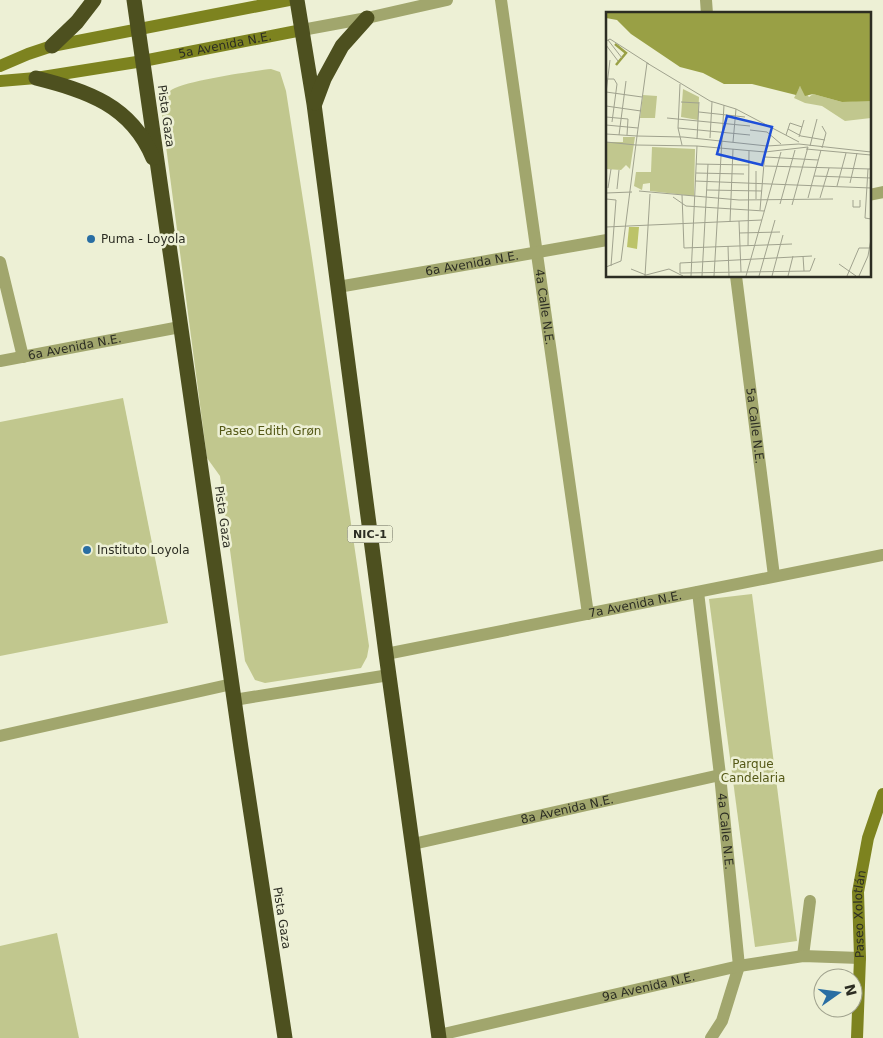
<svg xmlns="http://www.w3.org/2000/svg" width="883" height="1038" font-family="'DejaVu Sans',sans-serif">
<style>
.green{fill:#c1c78e}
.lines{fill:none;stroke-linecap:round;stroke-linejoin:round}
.street{stroke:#a1a66d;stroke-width:12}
.secondary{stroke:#7d831f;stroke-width:12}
.highway{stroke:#4d501f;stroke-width:15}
.poi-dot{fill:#296ea3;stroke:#edf0d5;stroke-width:2}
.labels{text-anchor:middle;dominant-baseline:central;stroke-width:5;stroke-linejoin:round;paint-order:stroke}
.shield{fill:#edf0d5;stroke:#666858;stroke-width:1}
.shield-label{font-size:11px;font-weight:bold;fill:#2c2d23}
.street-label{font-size:12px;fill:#2c2d23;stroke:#edf0d5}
.poi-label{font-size:12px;fill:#2c2d23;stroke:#edf0d5;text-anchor:start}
.park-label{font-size:12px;fill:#545816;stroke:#edf0d5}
.inset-river{fill:none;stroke:#99a045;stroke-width:2.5}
.inset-road{fill:none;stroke:#a0a28e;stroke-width:1}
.view{fill:#1d4ed8;fill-opacity:0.15;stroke:#1d4ed8;stroke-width:2.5}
.inset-edge{fill:none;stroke:#2c2d23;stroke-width:2.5}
</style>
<rect width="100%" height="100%" fill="#edf0d5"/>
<g class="green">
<path d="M 271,69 L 280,72 L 286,91 L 311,251 L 369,646 L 367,657 L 361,668 L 265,683 L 255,680 L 245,661 L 220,476 L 207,458 L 161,108 C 163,102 165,96 170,91 C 181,81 253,71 271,69 Z"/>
<polygon points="123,398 168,623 0,656 0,422"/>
<polygon points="752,594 797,941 755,947 709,599"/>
<polygon points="57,933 79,1038 0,1038 0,946"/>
</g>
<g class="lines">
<g class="street">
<path id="s1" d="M 501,0 L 588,614"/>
<polyline points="706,0 707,14"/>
<polyline points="302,30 367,18 447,0"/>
<polyline points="869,195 883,192"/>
<polyline points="0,262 23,357"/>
<path id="s2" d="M 736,276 L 774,576"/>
<path id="s3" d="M 338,287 L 607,240"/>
<path id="s4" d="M 0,361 L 180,327"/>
<path id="s5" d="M 698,592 L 720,775 L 739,966 L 722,1021 L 711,1038"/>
<path id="s6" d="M 386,654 L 883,555"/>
<polyline points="234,700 389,675"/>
<polyline points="0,736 232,684"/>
<path id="s7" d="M 413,844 L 720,775"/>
<polyline points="803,956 810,901"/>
<path id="s8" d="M 439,1035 L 739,966 L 803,956 L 860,958"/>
</g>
<g class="secondary">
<polyline points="0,66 28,54 52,46 289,0"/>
<path id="s9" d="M 0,81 L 36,78 L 143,61 L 302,30"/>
<path id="s10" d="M 857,1038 L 860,958 L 858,892 L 868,838 L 883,794"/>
</g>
<g class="highway">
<polyline points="134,0 241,748 285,1038"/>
<polyline points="297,0 314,104 386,654 439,1038"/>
<polyline points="52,46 77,22 94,0"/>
<path d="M 36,78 C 87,91 131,105 153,158"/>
<polyline points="315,103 324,79 342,46 367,18"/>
</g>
</g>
<g class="poi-dot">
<circle cx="91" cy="239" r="5"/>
<circle cx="87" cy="550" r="5"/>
</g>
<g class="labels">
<rect class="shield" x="347.5" y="525.5" width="45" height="17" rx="4"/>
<g class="shield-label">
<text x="370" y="534">NIC-1</text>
</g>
<g class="street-label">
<text stroke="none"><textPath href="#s9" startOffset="228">5a Avenida N.E.</textPath></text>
<text transform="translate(166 116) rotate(82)">Pista Gaza</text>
<text stroke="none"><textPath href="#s3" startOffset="136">6a Avenida N.E.</textPath></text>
<text stroke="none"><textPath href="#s1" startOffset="310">4a Calle N.E.</textPath></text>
<text stroke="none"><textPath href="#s4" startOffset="76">6a Avenida N.E.</textPath></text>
<text stroke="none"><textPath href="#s2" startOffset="151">5a Calle N.E.</textPath></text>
<text transform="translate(223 517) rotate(82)">Pista Gaza</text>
<text stroke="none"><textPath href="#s6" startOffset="254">7a Avenida N.E.</textPath></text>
<text stroke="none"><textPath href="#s7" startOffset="158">8a Avenida N.E.</textPath></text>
<text stroke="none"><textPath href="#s5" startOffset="241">4a Calle N.E.</textPath></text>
<text stroke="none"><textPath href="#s10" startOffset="124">Paseo Xolotlán</textPath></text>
<text transform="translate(282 918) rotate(81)">Pista Gaza</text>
<text stroke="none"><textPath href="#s8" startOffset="215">9a Avenida N.E.</textPath></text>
</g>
<g class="poi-label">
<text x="101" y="239">Puma - Loyola</text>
<text x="97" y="550">Instituto Loyola</text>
</g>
<g class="park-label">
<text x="270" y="431">Paseo Edith Grøn</text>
<text x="753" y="764">Parque<tspan x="753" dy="14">Candelaria</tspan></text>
</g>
</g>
<g transform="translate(606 12)">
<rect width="265" height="265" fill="#edf0d5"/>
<path d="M 194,74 L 203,85 L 207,82 L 236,90 L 264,88 L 265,106 L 239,109 L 216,94 L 199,91 L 188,86 ZM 77,77 L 93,85 L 92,108 L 75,105 ZM 37,83 L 51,84 L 49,106 L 34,106 ZM 17,125 L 29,125 L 24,157 L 20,153 L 15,158 L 0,157 L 0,130 L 17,130 ZM 46,135 L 89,137 L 88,184 L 44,179 L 44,171 L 37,172 L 36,178 L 28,174 L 30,160 L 45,160 Z" fill="#c1c78e"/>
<path d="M 23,215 L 33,215 L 31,237 L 21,235 Z" fill="#bcc369"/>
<path d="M 0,1 L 265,1 L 265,89 L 236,90 L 207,82 L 199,84 L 194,74 L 190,83 L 146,72 L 118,72 L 97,61 L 74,55 L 25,22 L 11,8 L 0,6 Z" fill="#99a045"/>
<path class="inset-river" d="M 9,32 L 20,41 L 10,53"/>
<path class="inset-road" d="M 2,28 L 16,46M 0,29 L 4,27 L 43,52M 0,33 L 12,49M 41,51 L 104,89 L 130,97 L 193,130M 0,67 L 8,67 L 11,72 L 6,110M 74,72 L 72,116 L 76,133M 0,80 L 36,85M 0,81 L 4,48M 75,90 L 93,91M 0,94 L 35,99M 93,100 L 139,105M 0,105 L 22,107 L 21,123M 61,106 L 144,114M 0,113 L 32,116M 72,116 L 144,123M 182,117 L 195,124 L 219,128M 144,118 L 161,120 L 175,132M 0,122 L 31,124M 13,123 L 20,69M 180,123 L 184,111 L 196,115M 31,124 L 41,51M 193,125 L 198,108M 104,126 L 106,90M 91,127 L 93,90M 0,130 L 30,133M 127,130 L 130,97M 30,133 L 91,134 L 159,140 L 202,135M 204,134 L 211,107M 216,136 L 220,121 L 216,114M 200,137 L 265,143M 159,145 L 212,148M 90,152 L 143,153M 159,154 L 265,157M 262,157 L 259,206 L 265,207M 150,159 L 150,187M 90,161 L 138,162M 208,164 L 265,166M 89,169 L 265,176M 244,171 L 251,141M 231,174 L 240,141M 2,176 L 5,157M 11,177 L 13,158M 101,178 L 156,179M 33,179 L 133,188 L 227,187M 0,181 L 26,180M 76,183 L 78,236 L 186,232M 67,185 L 80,194 L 158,199M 202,186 L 215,138M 214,186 L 223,156M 0,187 L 10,188 L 5,254M 247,188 L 247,195 L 254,195 L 254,188M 174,192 L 189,138M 186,193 L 202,135M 154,198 L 159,140M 133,209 L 135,260M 124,210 L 127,137M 0,215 L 156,208M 133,221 L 174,220M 122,234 L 123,264M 142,234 L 143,139M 197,244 L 198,259M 206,244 L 74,251 L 74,261 L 204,259 L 209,246M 15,249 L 31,124 L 77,125 L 161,134 L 193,132 L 265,140M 233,252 L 250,264M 0,255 L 15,249M 25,257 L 40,263 L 63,257 L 77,264M 39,264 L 44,182M 85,264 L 91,134M 96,264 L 102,152M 108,264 L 118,93M 140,264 L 175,140M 153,264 L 169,208M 166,264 L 177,223M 182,264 L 187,244M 241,264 L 253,236 L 265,236M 253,264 L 262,244 L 265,227"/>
<path class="view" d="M 121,104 L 166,115 L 156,153 L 111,142 Z"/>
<rect width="265" height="265" class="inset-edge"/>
</g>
<g transform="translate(838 993) rotate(76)"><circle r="24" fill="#edf0d5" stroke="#a0a28e"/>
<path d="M0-4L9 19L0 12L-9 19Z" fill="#296ea3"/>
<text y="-8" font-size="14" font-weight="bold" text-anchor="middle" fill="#2c2d23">N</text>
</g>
</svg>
